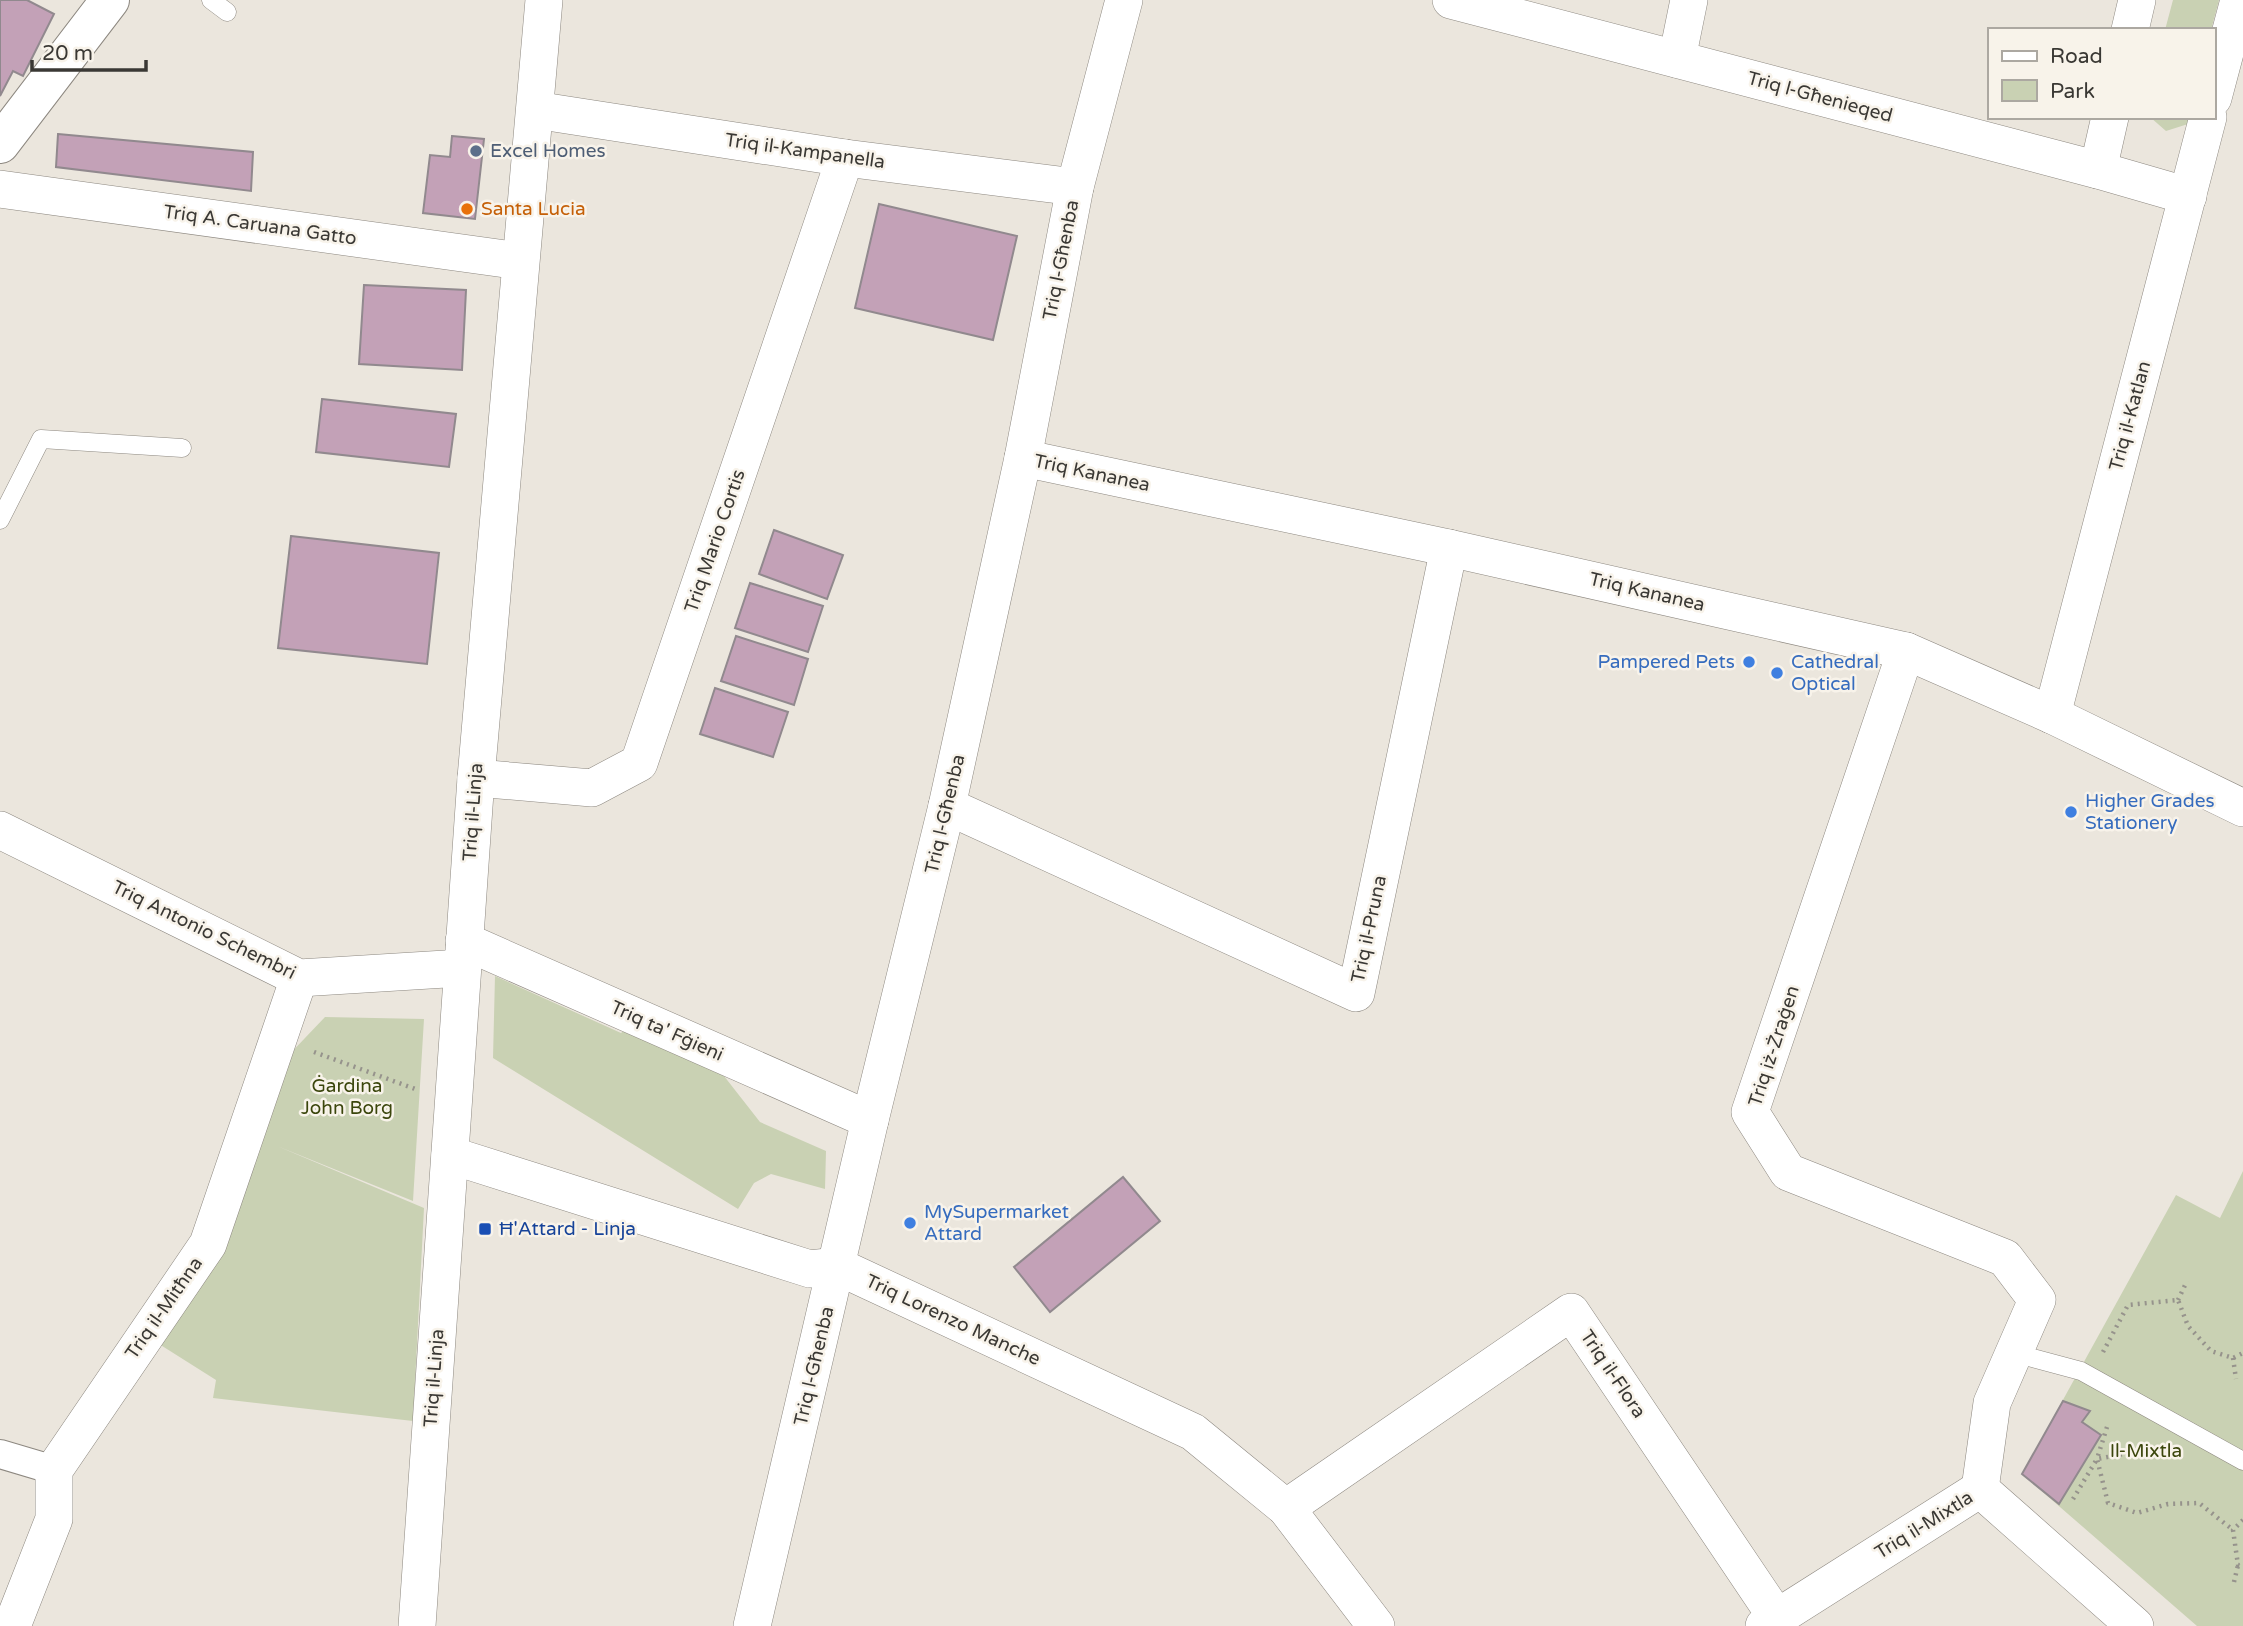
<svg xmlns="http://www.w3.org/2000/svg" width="2243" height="1626" font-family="'Varela Round',sans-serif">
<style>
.green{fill:#c9d1b3}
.building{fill:#c3a1b7;stroke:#91898e;stroke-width:2}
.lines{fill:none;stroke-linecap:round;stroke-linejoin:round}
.service-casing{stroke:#8d8880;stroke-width:19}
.pedestrian-casing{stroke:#8d8880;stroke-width:30}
.minor-casing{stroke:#8d8880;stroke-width:38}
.tertiary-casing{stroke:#8d8880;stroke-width:40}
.path{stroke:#96938c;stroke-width:4.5;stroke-dasharray:2 5;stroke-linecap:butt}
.service{stroke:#fff;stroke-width:18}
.pedestrian{stroke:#fff;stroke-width:28}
.minor{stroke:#fff;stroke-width:37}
.tertiary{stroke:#fff;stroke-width:38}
.service-dot{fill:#5c6f8a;stroke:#f8f3ea;stroke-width:2.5}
.food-dot{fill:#e8710a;stroke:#f8f3ea;stroke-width:2.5}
.shop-dot{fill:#3f7fe0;stroke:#f8f3ea;stroke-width:2.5}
.transit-dot{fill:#1a4fb4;stroke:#f8f3ea;stroke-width:2.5}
.labels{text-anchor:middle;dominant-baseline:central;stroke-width:5;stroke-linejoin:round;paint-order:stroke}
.street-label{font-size:19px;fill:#3a3834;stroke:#f8f3ea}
.service-label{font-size:19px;fill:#4e5e75;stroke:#f8f3ea;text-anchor:start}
.food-label{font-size:19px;fill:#c56008;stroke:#f8f3ea;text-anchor:start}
.shop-label{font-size:19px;fill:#366cbe;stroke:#f8f3ea;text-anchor:start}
.park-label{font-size:19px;fill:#3b460c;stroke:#f8f3ea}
.transit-label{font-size:19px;fill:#164399;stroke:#f8f3ea;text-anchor:start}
</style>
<rect width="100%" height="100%" fill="#ebe6dd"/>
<g class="green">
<polygon points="2173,0 2219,0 2211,30 2165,30"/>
<polygon points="2150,117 2190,117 2188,124 2166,131"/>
<polygon points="495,976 621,1033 642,1017 706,1053 760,1122 826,1151 825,1189 771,1174 754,1183 738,1209 493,1058"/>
<polygon points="325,1017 424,1019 413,1201 277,1146 424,1208 413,1421 213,1398 216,1380 159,1344 285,1059"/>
<polygon points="2243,1171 2243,1626 2197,1626 2022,1474 2176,1195 2220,1218"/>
</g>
<g class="building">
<polygon points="0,0 27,0 54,14 23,76 13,71 0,96"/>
<polygon points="58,134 253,152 251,191 56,167"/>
<polygon points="452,136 484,139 475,219 423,213 430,155 450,157"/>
<polygon points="879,204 1017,236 993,340 855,308"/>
<polygon points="364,285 466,290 462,370 359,364"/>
<polygon points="322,399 456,414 449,467 316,452"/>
<polygon points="774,530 843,555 827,599 759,574"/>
<polygon points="291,536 439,553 427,664 278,648"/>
<polygon points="750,583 823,606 808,652 735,628"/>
<polygon points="736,636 808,659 794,705 721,681"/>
<polygon points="715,688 788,712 773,757 700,734"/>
<polygon points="1123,1177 1160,1221 1050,1312 1014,1267"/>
<polygon points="2063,1401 2090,1411 2082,1422 2101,1435 2059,1504 2022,1474"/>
</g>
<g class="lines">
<g class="service-casing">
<g id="service">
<polyline points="211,0 227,12"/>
<polyline points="0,520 41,439 182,448"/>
<polyline points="2014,1353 2081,1371 2243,1461"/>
</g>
</g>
<g class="pedestrian-casing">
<polyline id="pedestrian" points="0,1454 54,1470"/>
</g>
<g class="minor-casing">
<g id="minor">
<polyline points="1451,0 2098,170 2188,196"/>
<polyline points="2130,30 2137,0"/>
<polyline points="1677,59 1689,0"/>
<polyline points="2213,98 2239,0"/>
<polyline points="535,110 845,158 1075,187"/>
<polyline points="2098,170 2110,117"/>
<polyline points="0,189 520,261"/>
<polyline points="1023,458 1449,548 1906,651 2052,715 2243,808"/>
<polyline points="1906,651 1750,1112 1788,1172 2005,1258 2037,1300 1992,1403 1980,1489"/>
<polyline points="2052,715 2208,117"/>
<polyline points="476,778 592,788 639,763 845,158"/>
<polyline points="947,806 1356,993 1449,548"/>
<polyline points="0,830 299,978 462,968"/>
<polyline points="464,941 870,1120"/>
<polyline points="450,1155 810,1269 837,1266 1193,1432 1286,1508 1376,1626"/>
<polyline points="1286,1508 1571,1312 1777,1618"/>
<polyline points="12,1626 54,1519 54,1470 208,1244 299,978"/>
<polyline points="417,1626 476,778 544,0"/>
<polyline points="752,1626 870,1120 947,806 1023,458 1075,187 1124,0"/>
<polyline points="1764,1626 1980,1489 2135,1626"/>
</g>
</g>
<g class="tertiary-casing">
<polyline id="tertiary" points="0,144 110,0"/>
</g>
<g class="path">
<polyline points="314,1052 418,1090"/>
<polyline points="2178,1300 2187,1281"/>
<polyline points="2103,1352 2128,1305 2178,1300 2188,1326 2211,1351 2233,1358 2243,1353"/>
<polyline points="2233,1358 2236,1379"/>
<polyline points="2107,1427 2097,1459 2108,1503 2137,1513 2168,1504 2199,1503 2233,1530"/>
<polyline points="2073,1499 2097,1459 2128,1453"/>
<polyline points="2243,1520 2233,1530 2238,1565 2243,1566"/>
<polyline points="2234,1582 2238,1565"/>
</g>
<use href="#service" class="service"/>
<use href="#pedestrian" class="pedestrian"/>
<use href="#minor" class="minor"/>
<use href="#tertiary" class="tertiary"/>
</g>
<circle class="service-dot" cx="476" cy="151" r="7"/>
<circle class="food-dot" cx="467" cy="209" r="7"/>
<g class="shop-dot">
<circle cx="1749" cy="662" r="7"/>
<circle cx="1777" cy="673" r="7"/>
<circle cx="2071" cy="812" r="7"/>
<circle cx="910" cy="1223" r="7"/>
</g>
<rect class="transit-dot" x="478" y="1222" width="14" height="14" rx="3.5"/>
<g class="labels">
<g class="street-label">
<text transform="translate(1820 97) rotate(15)">Triq l-Għenieqed</text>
<text transform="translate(805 151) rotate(8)">Triq il-Kampanella</text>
<text transform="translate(260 225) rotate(8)">Triq A. Caruana Gatto</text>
<text transform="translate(1061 260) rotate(-79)">Triq l-Għenba</text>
<text transform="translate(2130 416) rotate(-75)">Triq il-Katlan</text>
<text transform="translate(1092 473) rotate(12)">Triq Kananea</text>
<text transform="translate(715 541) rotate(-71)">Triq Mario Cortis</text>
<text transform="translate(1647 592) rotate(13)">Triq Kananea</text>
<text transform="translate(473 812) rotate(-86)">Triq il-Linja</text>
<text transform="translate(945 814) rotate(-77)">Triq l-Għenba</text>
<text transform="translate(1369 929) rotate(-78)">Triq il-Pruna</text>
<text transform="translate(204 930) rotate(26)">Triq Antonio Schembri</text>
<text transform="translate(667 1031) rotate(24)">Triq ta' Fġieni</text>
<text transform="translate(1774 1046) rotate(-72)">Triq iż-Żraġen</text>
<text transform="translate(164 1308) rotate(-55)">Triq il-Mitħna</text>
<text transform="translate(953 1320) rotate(25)">Triq Lorenzo Manche</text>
<text transform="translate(814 1366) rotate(-77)">Triq l-Għenba</text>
<text transform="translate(1613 1374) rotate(56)">Triq il-Flora</text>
<text transform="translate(434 1378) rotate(-86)">Triq il-Linja</text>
<text transform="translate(1924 1525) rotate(-32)">Triq il-Mixtla</text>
</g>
<g class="service-label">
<text x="490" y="151">Excel Homes</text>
</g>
<g class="food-label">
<text x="481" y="209">Santa Lucia</text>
</g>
<g class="shop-label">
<text x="1735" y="662" text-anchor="end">Pampered Pets</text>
<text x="1791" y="662">Cathedral<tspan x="1791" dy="22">Optical</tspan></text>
<text x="2085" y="801">Higher Grades<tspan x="2085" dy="22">Stationery</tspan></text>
<text x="924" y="1212">MySupermarket<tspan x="924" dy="22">Attard</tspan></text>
</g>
<g class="park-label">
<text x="347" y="1086">Ġardina<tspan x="347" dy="22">John Borg</tspan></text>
<text x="2146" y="1451">Il-Mixtla</text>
</g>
<g class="transit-label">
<text x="499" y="1229">Ħ'Attard - Linja</text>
</g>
</g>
<rect x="1988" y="28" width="228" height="91" fill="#f8f3ea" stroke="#aca8a1" stroke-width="2"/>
<rect x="2002" y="51" width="35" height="10" fill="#ffffff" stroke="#aca8a1" stroke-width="2"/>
<text x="2050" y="63" font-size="21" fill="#3a3834">Road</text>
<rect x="2002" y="80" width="35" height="21" fill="#c9d1b3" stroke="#aca8a1" stroke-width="2"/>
<text x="2050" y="98" font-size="21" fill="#3a3834">Park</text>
<path d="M32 60v10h114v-10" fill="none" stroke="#3a3834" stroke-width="3.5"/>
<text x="42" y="60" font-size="21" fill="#3a3834" stroke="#f8f3ea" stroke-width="5" paint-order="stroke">20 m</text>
</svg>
